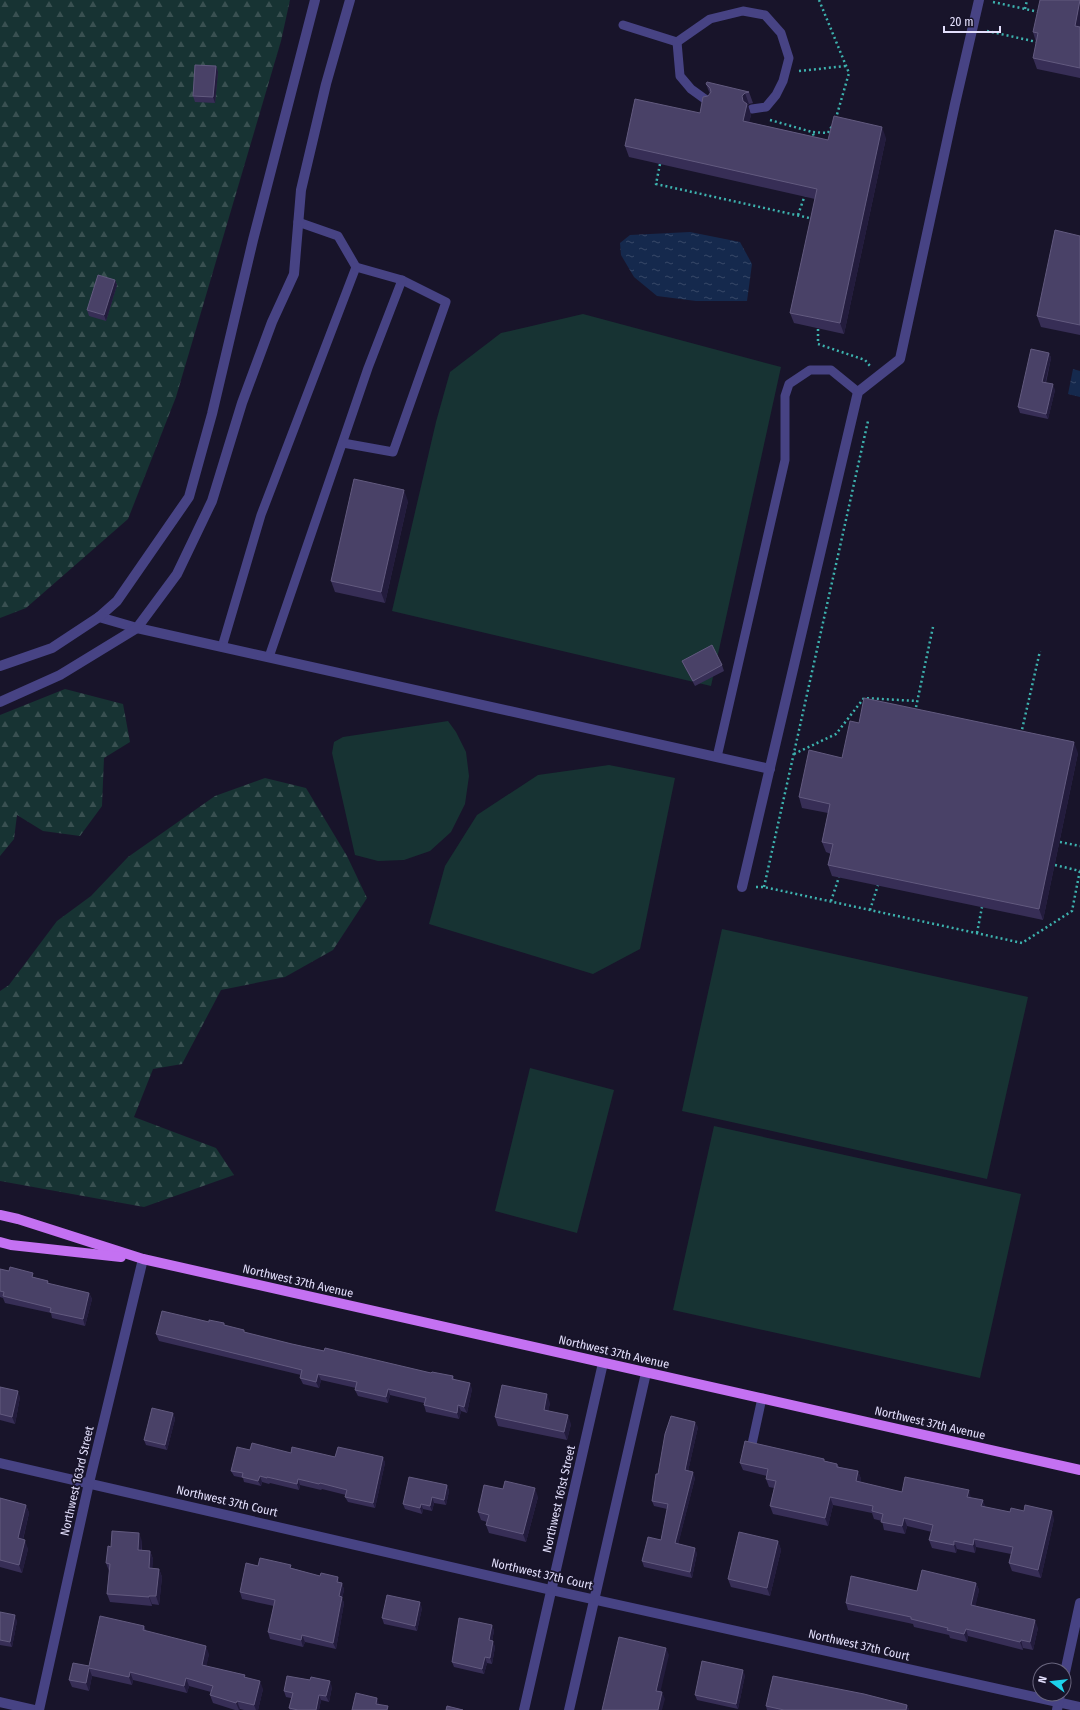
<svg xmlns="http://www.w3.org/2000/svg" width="1080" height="1710" font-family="'Fira Sans Condensed',sans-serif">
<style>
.forest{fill:url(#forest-firs)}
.green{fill:#173333}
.water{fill:url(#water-ripples)}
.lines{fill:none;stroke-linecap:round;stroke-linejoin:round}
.path{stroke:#3db2ae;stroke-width:2.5;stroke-dasharray:2 3;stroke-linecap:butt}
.service{stroke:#474384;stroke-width:9}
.minor{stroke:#474384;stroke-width:10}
.tertiary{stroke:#474384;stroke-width:10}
.primary{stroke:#c471f2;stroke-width:10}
.wall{fill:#372e56}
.shaded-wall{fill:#231c3d}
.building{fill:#494167;stroke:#625a7f}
.labels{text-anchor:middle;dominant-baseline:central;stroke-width:3.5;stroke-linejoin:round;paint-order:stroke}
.street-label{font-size:12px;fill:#e3dffc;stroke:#18142a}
</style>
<defs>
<pattern id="forest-firs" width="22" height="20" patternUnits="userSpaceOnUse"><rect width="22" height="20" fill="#173333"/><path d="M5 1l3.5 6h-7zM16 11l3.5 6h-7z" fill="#395051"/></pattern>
<pattern id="water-ripples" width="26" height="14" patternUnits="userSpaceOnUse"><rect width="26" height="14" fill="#15294d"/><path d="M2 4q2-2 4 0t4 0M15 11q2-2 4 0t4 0" fill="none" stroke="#374868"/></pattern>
</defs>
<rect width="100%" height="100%" fill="#18142a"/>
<g class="forest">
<polygon points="0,0 290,0 281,41 176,397 128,519 26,608 0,618"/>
<polygon points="65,689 123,704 130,742 104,758 102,806 80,836 43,831 17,815 14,839 0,856 0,715"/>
<polygon points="265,778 306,788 347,856 367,898 333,950 285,977 221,990 182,1064 153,1069 134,1117 216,1148 234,1175 144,1207 0,1181 0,991 9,985 57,921 91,896 128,857 215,796"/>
</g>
<g class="green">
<polygon points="583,314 781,367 711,686 392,611 436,422 450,372 501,333"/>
<polygon points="448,721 456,732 466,752 469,776 465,804 451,832 430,851 404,860 378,861 355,855 332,753 334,742 343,737"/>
<polygon points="609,765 675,778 640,949 593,974 429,924 445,866 477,815 538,775"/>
<polygon points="722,929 1028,997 987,1179 682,1111"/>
<polygon points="530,1068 614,1090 577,1233 495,1211"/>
<polygon points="714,1126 1021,1194 980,1378 673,1310"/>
</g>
<g class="water">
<polygon points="690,232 740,242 752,264 747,301 696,301 657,296 634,277 621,255 620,243 630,235"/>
<polygon points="1073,369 1080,371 1080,397 1068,394"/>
</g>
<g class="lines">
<g class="path">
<polyline points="819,0 849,73 836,118"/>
<polyline points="993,2 1039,12"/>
<polyline points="1025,9 1027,0"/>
<polyline points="987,31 1037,42"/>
<polyline points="799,71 846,66"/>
<polyline points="770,120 812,132"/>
<polyline points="816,140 812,132 828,133 832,126"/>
<polyline points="660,164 656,184 814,219"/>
<polyline points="798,215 805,195"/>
<polyline points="818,329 818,344 865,360 870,366"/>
<polyline points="915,712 933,627"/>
<polyline points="1021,734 1040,651"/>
<polyline points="794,754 836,734 864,698 917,701"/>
<polyline points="1060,842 1080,846"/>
<polyline points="1055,865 1080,871"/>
<polyline points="756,887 764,887 1022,943 1072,911 1080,870"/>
<polyline points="764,887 868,421"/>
<polyline points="831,901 839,877"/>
<polyline points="870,910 878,885"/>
<polyline points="977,933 982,907"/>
</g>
<g class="service">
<polyline points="623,25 677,42 710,19 743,11 765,15 781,33 789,58 783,81 776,95 766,107 752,109"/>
<polyline points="677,42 680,76 691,89 709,102"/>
<polyline points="343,443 393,452 446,302 402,280"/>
<polyline points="222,647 261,515 356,267 338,236 298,222"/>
<polyline points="269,657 368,368 402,280 356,267"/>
<polyline points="717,757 785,460 785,396 789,384 810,370 831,370 858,392"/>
<polyline points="752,1444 762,1398"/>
</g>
<g class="minor">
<polyline points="99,617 137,628 770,769"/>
<polyline points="0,666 52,648 99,617 117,601 189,497 212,414 253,240 315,0"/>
<polyline points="0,702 60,675 137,628 177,574 212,501 242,403 272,322 294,274 301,190 326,84 350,0"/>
<polyline points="742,887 858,392 900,359 955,104 979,0"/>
<polyline points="0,1463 551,1590 1080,1707"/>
<polyline points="0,1702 35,1710"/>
<polyline points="39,1710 89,1483 143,1259"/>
<polyline points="524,1710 603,1363"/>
<polyline points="569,1710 646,1373"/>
</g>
<g class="tertiary">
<polyline points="1064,1677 1080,1603"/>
<polyline points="1057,1710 1060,1694"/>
</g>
<g class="primary">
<polyline points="0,1215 18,1219 143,1259 1080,1470"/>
<polyline points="0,1242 11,1245 121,1257"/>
</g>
</g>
<g class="wall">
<polygon points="1080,0 1080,78 1037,69 1033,58 1036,42 1033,32"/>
<polygon points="216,66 218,72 215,103 195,102 193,96"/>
<polygon points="706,84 749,92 753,103 749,104 748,105 751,115 749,122 828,140 886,138 844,334 794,323 790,313 815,199 629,157 625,146 700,113 710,94"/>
<polygon points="1080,236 1080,335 1041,327 1037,316"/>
<polygon points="115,280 117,285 106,321 89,316 87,310"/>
<polygon points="1049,353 1051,358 1046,383 1055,390 1048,419 1020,413 1018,407"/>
<polygon points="408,501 385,603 335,592 331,581"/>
<polygon points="682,661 722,665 724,671 695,686 684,666"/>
<polygon points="859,723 1078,753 1043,920 832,876 828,865 831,854 826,852 822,842 828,813 802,808 799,797 842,758"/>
<polygon points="0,1269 48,1281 49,1284 89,1293 92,1299 85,1326 52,1318 51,1313 5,1303 3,1298 0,1297"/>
<polygon points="209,1322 225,1325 246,1333 292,1344 431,1373 453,1376 454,1379 472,1389 467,1413 461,1411 459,1419 426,1412 424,1405 424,1403 390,1395 388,1403 358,1396 355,1390 356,1388 321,1380 319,1388 303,1384 300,1378 301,1375 159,1341 156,1334"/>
<polygon points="0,1387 20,1397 15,1424 0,1420"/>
<polygon points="550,1403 548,1411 571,1424 567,1440 498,1426 495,1417"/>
<polygon points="173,1413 175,1419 167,1450 146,1445 144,1440"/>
<polygon points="698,1427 688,1471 695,1478 678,1544 697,1553 692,1578 644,1567 642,1561 661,1540 667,1509 654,1506 652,1501 658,1474"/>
<polygon points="250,1450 335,1457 383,1457 385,1463 375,1508 348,1502 345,1497 346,1495 322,1489 321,1490 300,1485 299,1490 270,1483 269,1484 262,1482 261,1486 244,1482 243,1478 234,1476 231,1471"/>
<polygon points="825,1461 837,1464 839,1467 858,1471 861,1479 860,1482 902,1492 971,1498 985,1507 1010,1512 1054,1519 1041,1578 1012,1571 1009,1563 1011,1554 976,1547 975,1553 957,1549 956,1553 932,1548 929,1540 932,1532 907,1526 905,1534 884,1530 882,1521 874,1519 872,1513 833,1505 828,1526 773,1514 770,1506 774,1488 769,1487 766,1479 767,1476 743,1470 740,1463"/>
<polygon points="447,1485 449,1491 446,1505 434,1503 432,1511 423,1509 422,1514 405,1509 403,1504"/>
<polygon points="503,1489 538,1497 526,1542 489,1533 486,1525 487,1522 481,1520 478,1512"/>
<polygon points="0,1498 26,1505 29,1513 23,1540 28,1549 22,1573 0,1567"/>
<polygon points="142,1541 142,1550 150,1551 153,1559 152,1568 159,1569 162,1577 159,1605 152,1604 152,1606 110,1602 107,1594 109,1571 106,1563"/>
<polygon points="778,1541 781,1550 770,1596 731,1587 728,1579"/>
<polygon points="258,1566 292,1568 342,1583 344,1590 342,1598 344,1603 336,1649 305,1642 303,1647 270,1639 268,1632 274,1606 242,1599 240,1592"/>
<polygon points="976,1583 979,1590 975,1606 1038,1628 1033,1650 1023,1648 1023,1650 968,1636 967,1642 950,1638 949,1635 914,1627 913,1624 848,1610 846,1603 917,1591"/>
<polygon points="422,1608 417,1631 384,1624 382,1618"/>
<polygon points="0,1612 17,1621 12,1647 0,1645"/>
<polygon points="492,1625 494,1631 492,1641 495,1647 492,1664 487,1663 484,1674 454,1667 452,1662"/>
<polygon points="144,1626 146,1631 209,1654 206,1666 245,1675 245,1678 263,1689 258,1710 244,1710 240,1709 240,1710 235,1710 213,1703 210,1695 211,1692 189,1686 187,1693 133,1680 132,1685 92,1676 89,1691 72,1687 69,1680 89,1666"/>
<polygon points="745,1675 738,1709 697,1700 695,1695"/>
<polygon points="332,1687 329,1702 321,1700 319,1710 290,1710 289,1708 291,1698 286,1697 284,1691"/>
<polygon points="907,1705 909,1710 767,1710 766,1706"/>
</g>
<g class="shaded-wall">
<polygon points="1080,1 1080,30 1075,26"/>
<polygon points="216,66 218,72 215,103 213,97"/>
<polygon points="745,93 749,104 748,105 751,115 747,132 743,121 743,101 742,96"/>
<polygon points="882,127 886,138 844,334 840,323"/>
<polygon points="115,280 117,285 106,321 104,315"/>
<polygon points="1049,353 1051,358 1044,388 1042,382"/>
<polygon points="1053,384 1055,390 1048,419 1046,414"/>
<polygon points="404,490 408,501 385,603 381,592"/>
<polygon points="1074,742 1078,753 1043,920 1039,909"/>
<polygon points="89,1293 92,1299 85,1326 83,1319"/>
<polygon points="318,1374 321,1380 319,1388 316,1382"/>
<polygon points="470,1383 472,1389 467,1413 464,1407"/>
<polygon points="388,1389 390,1395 388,1403 386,1397"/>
<polygon points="18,1391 20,1397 15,1424 12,1417"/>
<polygon points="547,1394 550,1403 547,1418 544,1410"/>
<polygon points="458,1405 461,1411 459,1419 457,1413"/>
<polygon points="173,1413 175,1419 167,1450 165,1445"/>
<polygon points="568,1415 571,1424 567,1440 564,1432"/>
<polygon points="695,1422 698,1427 687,1476 685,1470"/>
<polygon points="383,1457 385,1463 375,1508 373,1503"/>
<polygon points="858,1471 861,1479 859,1489 856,1481"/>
<polygon points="693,1472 695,1478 677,1549 675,1543"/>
<polygon points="260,1476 262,1482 261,1486 258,1481"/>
<polygon points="298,1479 300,1485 299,1490 297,1484"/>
<polygon points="447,1485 449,1491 446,1505 444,1500"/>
<polygon points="535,1488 538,1497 526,1542 523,1534"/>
<polygon points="969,1490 971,1498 967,1497"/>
<polygon points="432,1497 434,1503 432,1511 430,1506"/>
<polygon points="830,1497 833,1505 828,1526 825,1518"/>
<polygon points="983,1500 986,1508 981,1506"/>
<polygon points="421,1504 423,1509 422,1514 420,1508"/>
<polygon points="26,1505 29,1513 21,1547 18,1538"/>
<polygon points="1052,1511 1054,1519 1041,1578 1038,1570"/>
<polygon points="904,1518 907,1526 905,1534 902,1526"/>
<polygon points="139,1533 142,1541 141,1558 138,1550"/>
<polygon points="974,1539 976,1547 975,1553 973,1545"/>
<polygon points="25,1540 28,1549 22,1573 19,1565"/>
<polygon points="778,1541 781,1550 770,1596 767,1588"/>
<polygon points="954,1541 957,1549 956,1553 954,1545"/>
<polygon points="695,1548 697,1553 692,1578 690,1572"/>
<polygon points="150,1551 153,1559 152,1576 149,1568"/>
<polygon points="159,1569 162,1577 159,1605 156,1596"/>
<polygon points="338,1577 340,1584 337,1582"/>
<polygon points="342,1583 344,1590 342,1598 344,1603 336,1649 333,1643 339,1596"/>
<polygon points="976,1583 979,1590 974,1613 971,1605"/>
<polygon points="149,1596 152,1604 152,1606 149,1597"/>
<polygon points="420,1602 422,1608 417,1631 415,1626"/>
<polygon points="15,1615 17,1621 12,1647 10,1642"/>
<polygon points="1035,1620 1038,1628 1033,1650 1030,1642"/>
<polygon points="492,1625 494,1631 491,1646 489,1640"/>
<polygon points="966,1629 968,1636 967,1642 964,1634"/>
<polygon points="302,1635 305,1642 303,1647 301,1640"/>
<polygon points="1021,1640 1023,1648 1023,1650 1020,1642"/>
<polygon points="493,1641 495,1647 492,1664 490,1658"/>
<polygon points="206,1646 209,1654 205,1673 202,1665"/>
<polygon points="666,1648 669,1655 659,1698 656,1691"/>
<polygon points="485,1657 487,1663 484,1674 482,1669"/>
<polygon points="89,1668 92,1676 89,1691 86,1683"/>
<polygon points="743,1670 745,1675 738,1709 736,1704"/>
<polygon points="130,1672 133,1680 132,1685 129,1677"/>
<polygon points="186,1678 189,1686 187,1693 184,1686"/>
<polygon points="260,1681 263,1689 258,1710 256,1710 254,1705"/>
<polygon points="330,1681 332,1687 329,1702 326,1696"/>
<polygon points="662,1692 665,1699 662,1710 658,1710"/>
<polygon points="319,1695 321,1700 319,1710 316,1710"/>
<polygon points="377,1698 379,1703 378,1709 376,1704"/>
<polygon points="237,1701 240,1709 240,1710 239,1710 236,1703"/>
<polygon points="907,1705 909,1710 906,1710"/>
</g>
<g class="building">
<polygon points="1040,0 1080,0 1075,26 1080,27 1080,68 1033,58 1038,33 1033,32"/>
<polygon points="195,65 216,66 213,97 193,96"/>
<polygon points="707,82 749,92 745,93 742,96 743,101 747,104 743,121 828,140 834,116 882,127 840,323 790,313 817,189 625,146 635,99 700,113 703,97 708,96 711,92 710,88 706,84"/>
<polygon points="1055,230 1080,236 1080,325 1037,316"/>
<polygon points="98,275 115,280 104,315 87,310"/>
<polygon points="1031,349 1049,353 1042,382 1053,384 1046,414 1018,407"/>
<polygon points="354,479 404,490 381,592 331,581"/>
<polygon points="712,645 722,665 693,681 682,661"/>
<polygon points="864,698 1074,742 1039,909 828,865 833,844 822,842 830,804 799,797 809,750 842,758 850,721 859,723"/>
<polygon points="10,1267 33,1273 32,1277 48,1281 47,1283 89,1293 83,1319 50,1312 51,1308 3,1296 4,1292 0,1291 0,1269 9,1271"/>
<polygon points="162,1311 209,1322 209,1320 224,1323 224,1325 244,1330 244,1332 292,1344 324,1351 325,1348 431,1373 432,1372 453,1376 452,1379 470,1383 464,1407 458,1405 457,1413 424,1405 426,1398 388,1389 386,1397 355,1390 357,1382 318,1374 316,1382 300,1378 302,1370 156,1334"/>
<polygon points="502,1385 547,1394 544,1410 568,1415 564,1432 495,1417"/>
<polygon points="0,1387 18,1391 12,1417 0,1414"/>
<polygon points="152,1408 173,1413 165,1445 144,1440"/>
<polygon points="671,1416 695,1422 685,1470 693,1472 675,1543 695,1548 690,1572 642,1561 648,1537 661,1540 668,1504 652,1501 656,1474 658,1474 665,1434"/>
<polygon points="745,1441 824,1459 824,1461 837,1464 837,1467 858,1471 856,1481 902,1492 905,1477 969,1490 967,1497 983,1500 981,1506 1010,1512 1011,1508 1024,1511 1025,1505 1052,1511 1038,1570 1009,1563 1013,1547 974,1539 973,1545 954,1541 954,1545 929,1540 933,1525 904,1518 902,1526 881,1522 883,1514 872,1511 873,1506 830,1497 825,1518 770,1506 776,1481 766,1479 768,1469 740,1463"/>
<polygon points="252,1443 291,1453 292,1447 335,1457 338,1447 383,1457 373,1503 345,1497 347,1490 320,1483 319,1484 298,1479 297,1484 267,1477 267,1478 260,1476 258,1481 242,1477 243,1473 231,1471 237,1447 250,1450"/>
<polygon points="409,1477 447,1485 444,1500 432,1497 430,1506 421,1504 420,1508 403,1504"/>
<polygon points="505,1481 535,1488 523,1534 486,1525 489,1515 478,1512 484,1485 503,1489"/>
<polygon points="0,1498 26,1505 18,1538 25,1540 19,1565 0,1560"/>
<polygon points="112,1531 139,1533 138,1550 150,1551 149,1568 159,1569 156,1596 149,1596 149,1597 107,1594 110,1564 106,1563 108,1546 111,1547"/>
<polygon points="739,1532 778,1541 767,1588 728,1579"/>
<polygon points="260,1558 291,1565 290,1568 320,1576 321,1573 338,1577 337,1582 342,1583 339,1596 342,1597 333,1643 302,1635 301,1640 268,1632 275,1600 240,1592 246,1563 258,1566"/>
<polygon points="922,1570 976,1583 971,1605 1035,1620 1030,1642 1021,1640 1020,1642 966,1629 964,1634 947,1630 948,1628 911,1619 911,1617 846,1603 851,1576 917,1591"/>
<polygon points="387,1595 420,1602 415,1626 382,1618"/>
<polygon points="0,1612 15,1615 10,1642 0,1640"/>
<polygon points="100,1616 144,1626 143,1630 206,1646 202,1665 245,1675 244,1677 260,1681 254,1705 237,1701 236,1703 210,1695 213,1686 186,1678 184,1686 130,1672 129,1677 89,1668 86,1683 69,1680 73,1663 89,1666"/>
<polygon points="459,1618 492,1625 489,1640 493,1641 490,1658 485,1657 482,1669 452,1662"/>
<polygon points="619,1637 666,1648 656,1691 662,1692 658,1710 602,1710"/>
<polygon points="702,1661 743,1670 736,1704 695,1695"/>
<polygon points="287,1676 310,1680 311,1677 330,1681 326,1696 319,1695 316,1710 298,1710 289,1708 293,1693 284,1691"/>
<polygon points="773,1676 864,1694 907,1705 906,1710 784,1710 766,1706"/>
<polygon points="356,1693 377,1698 376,1704 388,1706 387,1710 352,1710"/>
<polygon points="447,1706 463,1710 446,1710"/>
</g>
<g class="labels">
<g class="street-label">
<text transform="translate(298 1281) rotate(13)">Northwest 37th Avenue</text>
<text transform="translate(614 1352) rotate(13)">Northwest 37th Avenue</text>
<text transform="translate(930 1423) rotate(13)">Northwest 37th Avenue</text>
<text transform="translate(77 1481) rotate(-77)">Northwest 163rd Street</text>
<text transform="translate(559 1499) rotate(-77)">Northwest 161st Street</text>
<text transform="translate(227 1501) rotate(13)">Northwest 37th Court</text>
<text transform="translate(542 1574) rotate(13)">Northwest 37th Court</text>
<text transform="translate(859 1645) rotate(13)">Northwest 37th Court</text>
</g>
</g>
<g transform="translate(1052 1682) rotate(285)"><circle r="19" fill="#18142a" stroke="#69657e"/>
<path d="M0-3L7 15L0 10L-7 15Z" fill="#1dd1ea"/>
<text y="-6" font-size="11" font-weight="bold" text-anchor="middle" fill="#e3dffc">N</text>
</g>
<path d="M944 26v6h56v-6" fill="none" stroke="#e3dffc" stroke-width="2"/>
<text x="950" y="26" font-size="12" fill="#e3dffc" stroke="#18142a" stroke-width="3" paint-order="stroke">20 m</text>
</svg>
